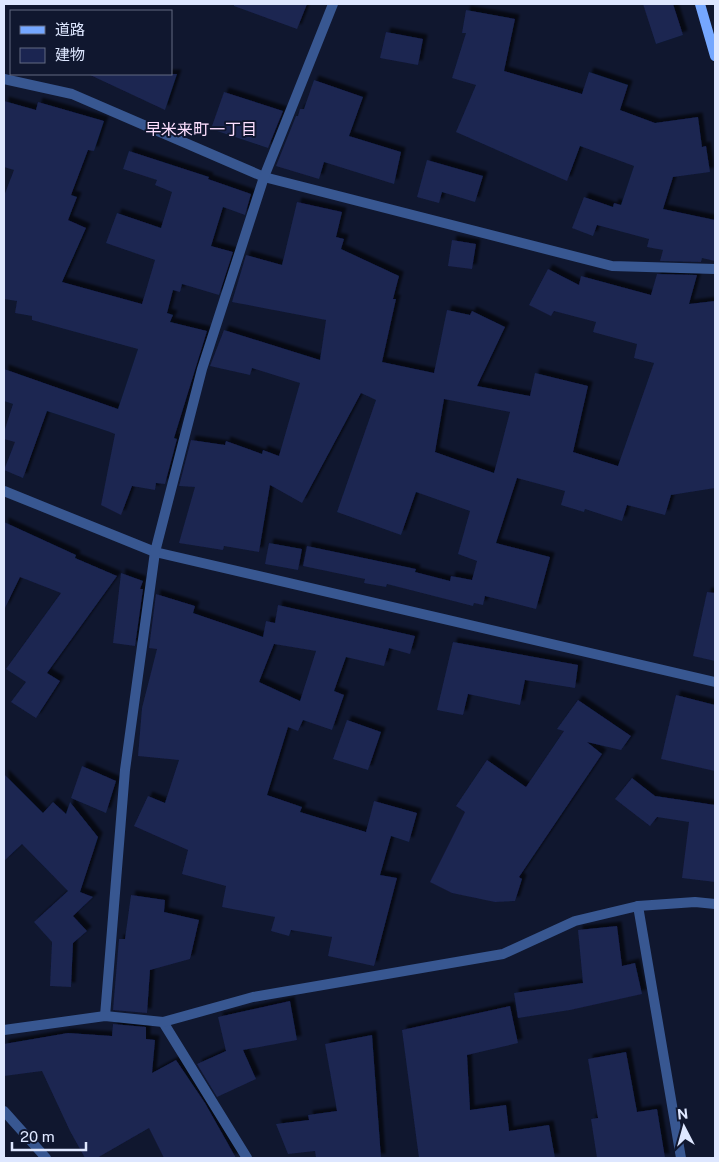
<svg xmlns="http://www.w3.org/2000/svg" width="719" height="1162" font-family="'Public Sans','Noto Sans JP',sans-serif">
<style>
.building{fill:#1b2551;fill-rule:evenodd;filter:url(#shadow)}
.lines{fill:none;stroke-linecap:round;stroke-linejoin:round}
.street{stroke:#385791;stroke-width:10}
.secondary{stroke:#75a7ff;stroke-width:10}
.labels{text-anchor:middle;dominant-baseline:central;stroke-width:4;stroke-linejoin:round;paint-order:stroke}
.neighbourhood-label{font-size:16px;fill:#fee0ff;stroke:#10172f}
</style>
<defs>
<filter id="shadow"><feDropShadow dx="4.5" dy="-4.5" stdDeviation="1" flood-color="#0009"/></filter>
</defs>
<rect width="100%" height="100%" fill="#10172f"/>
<g class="building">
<polygon points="234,4 307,4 297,29 234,6"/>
<polygon points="643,4 673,4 683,35 656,44"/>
<polygon points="466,10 515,19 504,71 582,94 589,72 628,85 620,110 655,123 698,117 702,147 706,146 710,172 673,177 663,209 715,220 715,261 702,258 701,262 660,261 663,250 647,247 649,239 597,225 593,236 572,228 584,197 613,207 614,203 621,205 634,166 580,146 567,181 456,132 476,85 452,78 466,33 462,33"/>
<polygon points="386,32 423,39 418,65 380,58"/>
<polygon points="88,74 177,74 165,110"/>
<polygon points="314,80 363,97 349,136 401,152 394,184 324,162 319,179 276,166 296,116 298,116 300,109 304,109"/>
<polygon points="224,92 283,111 268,148 211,129"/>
<polygon points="4,101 36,110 38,102 104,121 94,151 88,150 71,195 77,197 68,220 86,228 62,282 142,304 155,260 106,243 117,213 161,228 172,192 155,185 157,180 123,169 129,151 209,177 208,179 251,194 245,215 223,207 211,246 233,252 219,295 182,284 180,292 173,290 167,313 173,315 170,322 207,331 174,438 177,439 165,484 156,483 155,490 132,486 121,515 101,505 115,434 110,432 47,411 23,478 4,470 15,442 4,439 4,432 13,404 4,401 4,369 118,409 138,349 32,320 32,316 15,313 17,301 4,299 4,196 14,170 4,167"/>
<polygon points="427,160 483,176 475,202 442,192 439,203 417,197"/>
<path d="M 297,202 L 342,212 L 336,237 L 344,239 L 341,249 L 399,276 L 393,299 L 396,299 L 382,362 L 434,373 L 447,310 L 470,315 L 472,311 L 505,327 L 477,386 L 530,396 L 535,373 L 588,386 L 573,452 L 618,466 L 654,363 L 634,358 L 637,344 L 593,332 L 596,322 L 554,311 L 551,316 L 529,305 L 548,269 L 579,285 L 581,276 L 651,295 L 657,274 L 697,275 L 689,304 L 715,301 L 715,488 L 671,495 L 665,515 L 627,505 L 622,521 L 585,509 L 584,512 L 561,505 L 565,491 L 517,478 L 496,543 L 550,557 L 536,609 L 485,596 L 483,605 L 474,603 L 473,606 L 387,584 L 386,587 L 364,583 L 365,579 L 303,566 L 307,546 L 416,569 L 415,572 L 450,581 L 451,576 L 472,580 L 477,561 L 458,554 L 470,511 L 416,492 L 401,535 L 337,512 L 376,400 L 361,393 L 302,503 L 270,485 L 259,552 L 224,546 L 223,550 L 179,543 L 195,487 L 179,486 L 191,440 L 225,445 L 226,441 L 262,454 L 263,450 L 279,456 L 300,383 L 252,368 L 250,375 L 210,366 L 224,330 L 320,360 L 326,320 L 232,302 L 246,255 L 282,265 ZM 444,399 L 510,412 L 494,473 L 435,452 Z"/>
<polygon points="452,240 476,244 472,269 448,266"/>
<polygon points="4,522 76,555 75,558 117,576 47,673 60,681 36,718 11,702 26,682 6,669 61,593 20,577 4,610"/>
<polygon points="269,543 302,549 298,570 265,564"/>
<polygon points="121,573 143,581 140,589 143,589 135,646 113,643"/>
<polygon points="707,592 715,593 715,661 693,656"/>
<path d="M 156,594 L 195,606 L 193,613 L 263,637 L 266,621 L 275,623 L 278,605 L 415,636 L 410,654 L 389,648 L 384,666 L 346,657 L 334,691 L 344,695 L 332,730 L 303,720 L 298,731 L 288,727 L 267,795 L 302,807 L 300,812 L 366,832 L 374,801 L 417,813 L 409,842 L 391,836 L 380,875 L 397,878 L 374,966 L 328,956 L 332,937 L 291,930 L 289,936 L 271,931 L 275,917 L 222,907 L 226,886 L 182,874 L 188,850 L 134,826 L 148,796 L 165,803 L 179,760 L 138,756 L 142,708 L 157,649 L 149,648 ZM 274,644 L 316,651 L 300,701 L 259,682 Z"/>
<polygon points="453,642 578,665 575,688 525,680 520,705 468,694 463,715 437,710"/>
<polygon points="676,695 715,705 715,771 661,759"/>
<polygon points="578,700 631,736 621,750 587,742 602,754 519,877 522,879 515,901 495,902 452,893 430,882 465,812 456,806 487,760 526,787 564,731 557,729"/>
<polygon points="347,720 381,732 368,770 333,759"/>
<polygon points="82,766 116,781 106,813 71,798"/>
<polygon points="4,774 43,813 53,802 66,814 70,802 98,837 80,892 93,897 73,916 87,931 73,943 71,987 50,986 52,942 34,922 68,891 22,844 4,861"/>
<polygon points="632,778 655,796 715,805 715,882 682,878 689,822 657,817 650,826 615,799"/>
<polygon points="131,895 165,900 164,912 199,920 190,959 150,970 147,1013 113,1010 119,939 125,939"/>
<polygon points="617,926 622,966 635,963 642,994 570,1010 518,1018 514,993 583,983 578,930"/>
<polygon points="290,1001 297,1040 243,1050 256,1079 217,1097 197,1064 226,1051 218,1017"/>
<polygon points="510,1006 518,1043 467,1055 470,1110 506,1105 509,1131 549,1125 555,1158 419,1158 402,1030"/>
<polygon points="113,1024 146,1027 146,1039 155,1040 152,1073 176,1060 205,1103 236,1158 164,1158 149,1128 97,1158 85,1158 70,1131 42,1071 4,1076 4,1044 68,1033 112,1036"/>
<polygon points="372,1035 381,1158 316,1158 315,1151 288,1154 276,1124 309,1120 308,1115 337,1111 325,1044"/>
<polygon points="626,1052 637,1112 657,1109 665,1158 597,1158 591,1119 598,1118 588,1059"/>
</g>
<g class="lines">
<g class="street">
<polyline points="4,79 72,94 264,177 612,266 715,269"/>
<polyline points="4,491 155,552 715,682"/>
<polyline points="638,906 681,1158"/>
<polyline points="105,1016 125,770 155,552 202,369 264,177 333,4"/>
<polyline points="163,1022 247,1158"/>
<polyline points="4,1030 105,1016 163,1022 253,997 503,954 575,921 638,906 695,902 715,904"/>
<polyline points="4,1111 46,1158"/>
</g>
<polyline class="secondary" points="700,4 715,56"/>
</g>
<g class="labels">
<g class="neighbourhood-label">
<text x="201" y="129">早米来町一丁目</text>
</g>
</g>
<rect width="719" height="1162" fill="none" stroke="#dee7ff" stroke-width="10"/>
<rect x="10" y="10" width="162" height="65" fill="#10172f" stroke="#626a82"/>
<rect x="20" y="26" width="25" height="8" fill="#75a7ff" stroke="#626a82"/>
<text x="55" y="35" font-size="15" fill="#dee7ff">道路</text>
<rect x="20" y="48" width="25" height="15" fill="#1b2551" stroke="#626a82"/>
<text x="55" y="60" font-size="15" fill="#dee7ff">建物</text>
<g transform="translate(684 1127) rotate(354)" stroke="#10172f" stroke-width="4" paint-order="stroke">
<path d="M0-4L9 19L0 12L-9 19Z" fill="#dee7ff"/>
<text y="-8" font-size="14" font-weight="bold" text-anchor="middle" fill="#dee7ff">N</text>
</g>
<path d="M12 1142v8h74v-8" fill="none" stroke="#dee7ff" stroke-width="2.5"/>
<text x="20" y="1142" font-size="15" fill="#dee7ff" stroke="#10172f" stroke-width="4" paint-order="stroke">20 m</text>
</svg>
